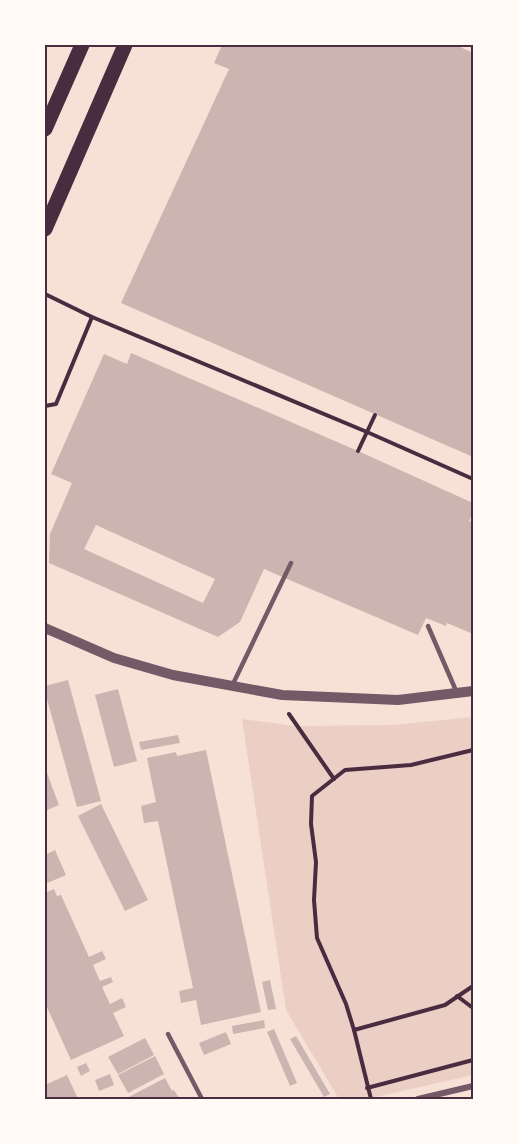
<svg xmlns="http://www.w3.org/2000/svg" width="518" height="1144" font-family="Overpass,sans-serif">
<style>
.green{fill:#ebcfc5}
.building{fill:#ccb4b1;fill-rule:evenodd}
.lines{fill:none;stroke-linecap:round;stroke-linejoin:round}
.path{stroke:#4a2c40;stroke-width:4}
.service{stroke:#755966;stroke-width:4.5}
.minor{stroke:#755966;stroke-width:6}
.tertiary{stroke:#755966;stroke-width:10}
.primary{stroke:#4a2c40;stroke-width:15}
.neatline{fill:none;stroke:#4a2c40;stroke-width:2}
</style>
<rect width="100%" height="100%" fill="#f7e1d7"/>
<polygon class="green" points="473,717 473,1075 367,1099 339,1099 286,1010 242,719 295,726 393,725"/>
<g class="building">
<polygon points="222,45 456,45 473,53 473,457 121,303 229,69 214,63"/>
<path d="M 131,353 L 358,451 L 473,503 L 473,512 L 469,521 L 473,523 L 473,634 L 447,623 L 446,626 L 426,618 L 418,635 L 264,569 L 240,622 L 218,637 L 49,563 L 50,534 L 72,483 L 51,474 L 104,354 L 127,364 ZM 96,525 L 215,579 L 203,603 L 84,549 Z"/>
<polygon points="68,680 101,801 77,807 45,692 45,686"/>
<polygon points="118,689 137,761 114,767 95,695"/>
<polygon points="178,735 180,743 141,750 139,742"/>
<polygon points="206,750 261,1012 201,1025 196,1000 181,1003 179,991 193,988 158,821 144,823 141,806 156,802 147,758 176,752 177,756"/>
<polygon points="45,773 47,773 59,805 45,811"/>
<polygon points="101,804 148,900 125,911 78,816"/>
<polygon points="55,850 66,875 45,884 45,855"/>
<polygon points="54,889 57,896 61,895 89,957 102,951 106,959 93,965 100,981 111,977 113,982 102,987 110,1004 122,998 126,1007 113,1013 124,1036 71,1060 45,1003 45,893"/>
<polygon points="270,980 276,1009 268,1010 262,982"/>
<polygon points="264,1020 265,1028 233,1034 232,1026"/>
<polygon points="274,1029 297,1083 290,1086 267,1032"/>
<polygon points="226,1032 231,1044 204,1055 199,1043"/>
<polygon points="296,1036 330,1094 324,1097 290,1039"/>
<polygon points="145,1038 154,1055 118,1074 108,1057"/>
<polygon points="155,1056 164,1074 128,1093 118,1075"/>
<polygon points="86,1063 90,1071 81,1076 77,1067"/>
<polygon points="110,1074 114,1085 99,1091 95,1080"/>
<polygon points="67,1075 78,1099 45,1099 45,1085"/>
<polygon points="165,1078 172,1091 174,1090 179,1098 125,1099"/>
</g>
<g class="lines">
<g class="path">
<polyline points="45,294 92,317 367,432 473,479"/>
<polyline points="45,406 56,404 92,317"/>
<polyline points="358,451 375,415"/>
<polyline points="289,714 334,779"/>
<polyline points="473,750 411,765 345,770 312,796 311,824 316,862 314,900 317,938 346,1004 354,1030 445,1005 473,986"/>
<polyline points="457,996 473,1008"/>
<polyline points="354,1030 371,1099"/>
<polyline points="367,1088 473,1060"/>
</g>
<g class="service">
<polyline points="428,626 457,693"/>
<polyline points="232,686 291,563"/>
<polyline points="168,1034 202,1099"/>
</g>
<polyline class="minor" points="418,1099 473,1086"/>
<polyline class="tertiary" points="45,628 114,658 173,675 282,695 398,700 473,691"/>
<g class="primary">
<polyline points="45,129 82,45"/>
<polyline points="45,229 125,45"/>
</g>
</g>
<rect width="518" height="1144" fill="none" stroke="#fffaf5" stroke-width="93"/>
<rect x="46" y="46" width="426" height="1052" class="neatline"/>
</svg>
